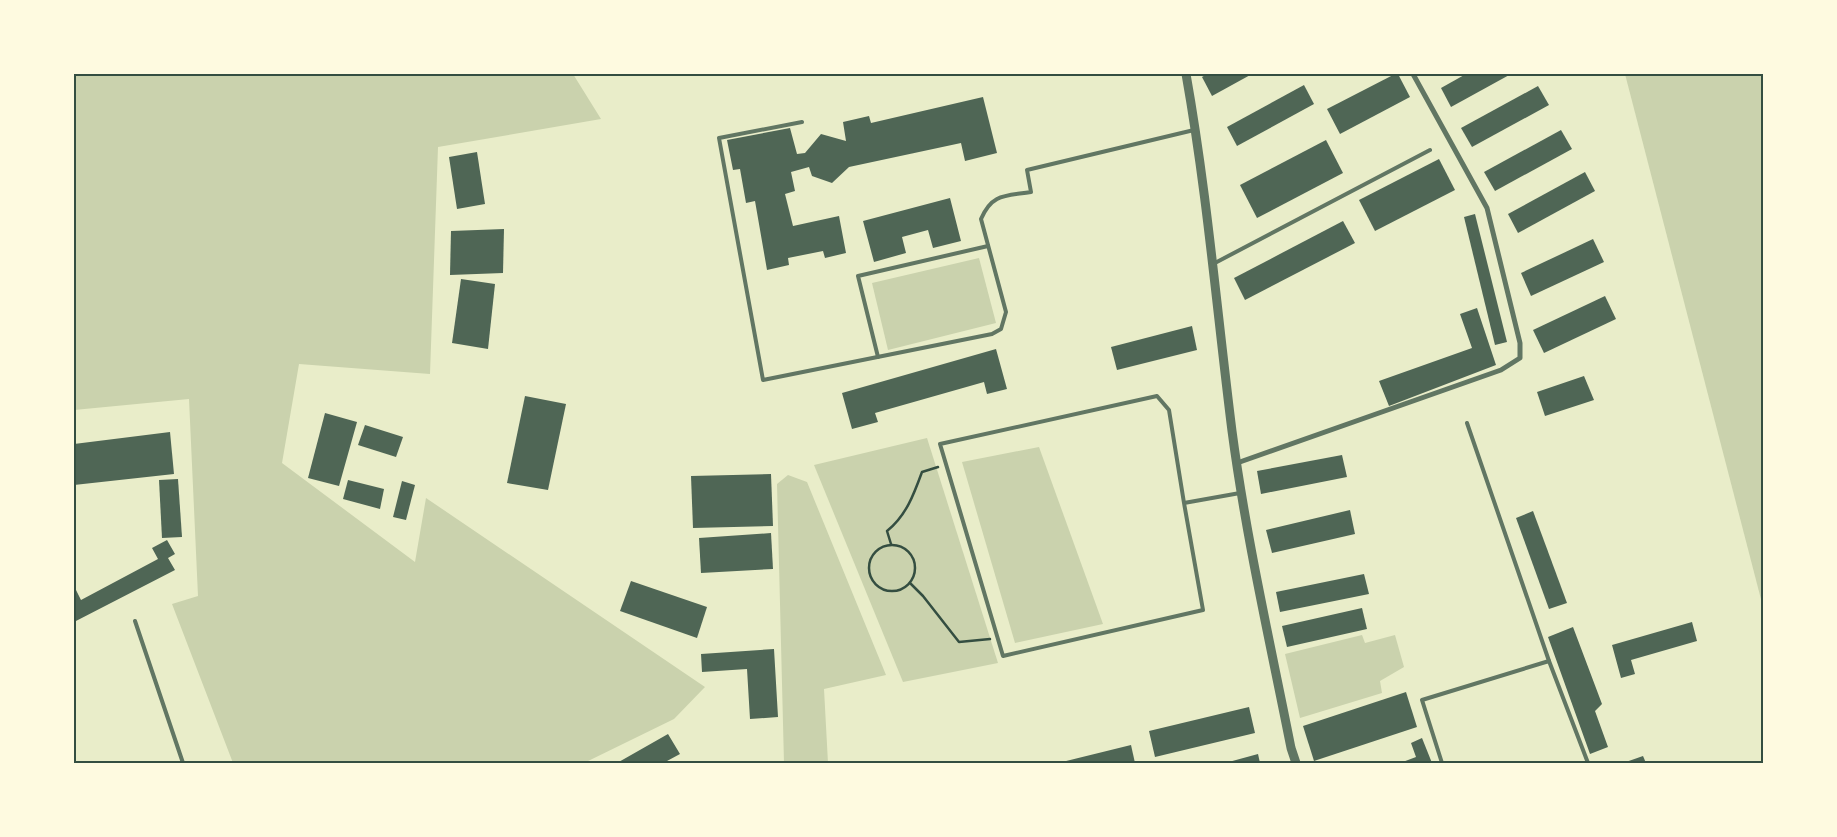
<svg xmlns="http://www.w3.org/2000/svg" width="1837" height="837" font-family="'Nunito Sans',sans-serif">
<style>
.green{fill:#cad2ad}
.building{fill:#4f6655}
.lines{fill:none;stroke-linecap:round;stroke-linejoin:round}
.path{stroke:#344e41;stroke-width:2.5}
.service{stroke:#617663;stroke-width:4}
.minor{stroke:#617663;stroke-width:5}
.tertiary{stroke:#617663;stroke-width:9}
.neatline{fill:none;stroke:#344e41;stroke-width:2}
</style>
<rect width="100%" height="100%" fill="#e9edc9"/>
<g class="green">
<polygon points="74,74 573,74 601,119 438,147 430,374 299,364 282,463 415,562 426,498 705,687 674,719 584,763 233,763 172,604 198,596 189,399 74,410"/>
<polygon points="1625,74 1763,74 1763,607"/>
<polygon points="979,258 996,323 888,350 872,283"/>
<polygon points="927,438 998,663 903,682 814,465"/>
<polygon points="1039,447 1103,624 1015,643 962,462"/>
<polygon points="788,475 807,482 886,675 824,689 828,763 784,763 777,484"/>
<polygon points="1362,635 1365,643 1395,635 1404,667 1380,681 1382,693 1300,718 1285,654"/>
</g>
<g class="building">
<polygon points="1207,74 1252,74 1212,96 1202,77"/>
<polygon points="1395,74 1398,74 1410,97 1340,134 1327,109"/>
<polygon points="1466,74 1511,74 1451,107 1441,88"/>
<polygon points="1304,85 1314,104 1237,146 1227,127"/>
<polygon points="1538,86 1549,105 1472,147 1461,128"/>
<polygon points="983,97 997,153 965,161 961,143 849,167 832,183 812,176 809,167 791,172 795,191 785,194 793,226 839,216 846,253 825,258 823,251 788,258 789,265 767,270 755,201 746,203 740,169 733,170 727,140 790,128 797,154 805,153 821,134 846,141 843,122 869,116 871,123"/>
<polygon points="1561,130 1572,149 1495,191 1484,172"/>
<polygon points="1326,140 1343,173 1257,218 1240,185"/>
<polygon points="477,152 485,204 457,209 449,157"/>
<polygon points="1439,159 1455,190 1375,231 1359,200"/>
<polygon points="1585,172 1595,191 1518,233 1508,214"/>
<polygon points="950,198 961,241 933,248 928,230 902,237 906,253 874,262 863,221"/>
<polygon points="1475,214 1507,342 1495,345 1464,217"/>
<polygon points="1343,221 1355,243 1245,300 1234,278"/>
<polygon points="504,229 503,273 450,275 451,231"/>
<polygon points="1593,239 1604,262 1531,296 1521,273"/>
<polygon points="461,279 495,284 488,349 452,343"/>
<polygon points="1605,296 1616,319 1544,353 1533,330"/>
<polygon points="1477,308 1496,365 1389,406 1379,381 1472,348 1460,314"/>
<polygon points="1192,326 1197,350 1117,370 1111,347"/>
<polygon points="996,349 1007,389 987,394 984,382 875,413 878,422 852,429 842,393"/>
<polygon points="1584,376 1594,400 1545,416 1537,392"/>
<polygon points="525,396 566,404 548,490 507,483"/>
<polygon points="325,413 357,422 339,486 308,478"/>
<polygon points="365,425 403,437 396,457 358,445"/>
<polygon points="170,432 174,474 74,485 74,444"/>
<polygon points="1342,455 1347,477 1261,494 1257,471"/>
<polygon points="771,474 773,526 693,528 691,476"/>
<polygon points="178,479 182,537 162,538 159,480"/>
<polygon points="348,480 384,489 380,509 343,499"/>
<polygon points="402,481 415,485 406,520 393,517"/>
<polygon points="1350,510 1355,534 1272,553 1266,530"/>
<polygon points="1533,511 1567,603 1549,609 1516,518"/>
<polygon points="771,533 773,569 701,573 699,538"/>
<polygon points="167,540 175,554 168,558 175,570 74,622 74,591 76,590 81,600 158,559 152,548"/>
<polygon points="1364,574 1369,594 1280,612 1276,592"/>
<polygon points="631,581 707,607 697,638 620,611"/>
<polygon points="1362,608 1367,629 1287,647 1282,626"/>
<polygon points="1692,622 1697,641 1631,660 1635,674 1621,678 1612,645"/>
<polygon points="1573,627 1602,704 1595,711 1608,747 1590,754 1548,637"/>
<polygon points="774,649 778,717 750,719 747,669 702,672 701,654"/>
<polygon points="1406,692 1417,727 1314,761 1303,726"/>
<polygon points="1249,707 1255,733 1155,757 1149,731"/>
<polygon points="668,734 680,754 667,761 668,763 617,763"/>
<polygon points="1422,738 1432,763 1400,763 1416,757 1411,743"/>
<polygon points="1131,745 1135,763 1058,763"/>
<polygon points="1258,754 1260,763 1225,763"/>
<polygon points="1643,756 1646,763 1623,763"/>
</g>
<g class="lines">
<g class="path">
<path d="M 891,544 L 887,531 C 906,516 914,494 922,472 L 938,467"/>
<circle cx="892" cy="568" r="23"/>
<polyline points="910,583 923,596 959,642 990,639"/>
</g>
<g class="service">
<path d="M 802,122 L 719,138 L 763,380 L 992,334 L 1001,329 L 1006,312 L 981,219 C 992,193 1006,196 1031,192 L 1027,170 L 1194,130"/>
<polyline points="1213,264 1430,150"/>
<polyline points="878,357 858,276 988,246"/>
<polyline points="1467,423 1549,661"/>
<polyline points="1184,503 1169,410 1157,396 940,444 1003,656 1203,610 1184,503 1240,493"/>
<polyline points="135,621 183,763"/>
<polyline points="1442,763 1422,700 1549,661 1588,763"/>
</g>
<polyline class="minor" points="1237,463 1501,370 1520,358 1520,343 1487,208 1413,74"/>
<path class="tertiary" d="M 1186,74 C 1207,192 1217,312 1232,431 C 1246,537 1270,642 1291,748 L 1296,763"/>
</g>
<rect width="1837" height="837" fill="none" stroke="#fefae0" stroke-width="150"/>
<rect x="75" y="75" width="1687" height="687" class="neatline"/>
</svg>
